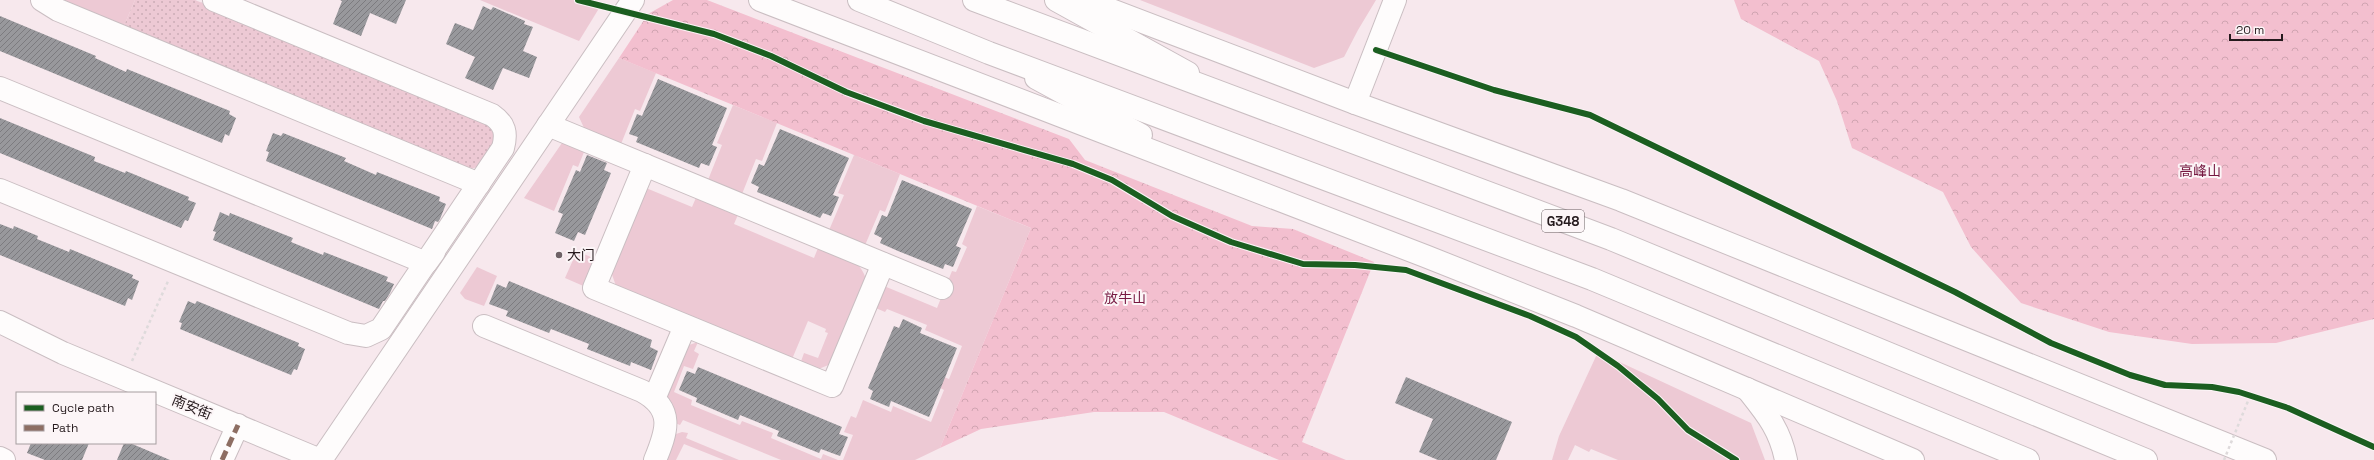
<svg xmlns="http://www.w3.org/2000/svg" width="2374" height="460" font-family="'Space Grotesk','Noto Sans SC',sans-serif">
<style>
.grass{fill:#edc9d4}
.forest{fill:url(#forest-crowns)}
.garden{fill:url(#garden-dots)}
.building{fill:url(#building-hatch)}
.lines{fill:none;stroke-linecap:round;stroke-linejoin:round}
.minor-casing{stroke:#cabec2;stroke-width:24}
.major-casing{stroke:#cabec2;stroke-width:24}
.highway-casing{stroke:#cabec2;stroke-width:24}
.path{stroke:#dedadb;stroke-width:2.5;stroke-dasharray:3 3;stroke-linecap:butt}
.minor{stroke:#fefcfc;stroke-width:22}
.major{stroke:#fefcfc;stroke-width:22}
.highway{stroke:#fefcfc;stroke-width:22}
.path-bridge{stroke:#dedadb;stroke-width:2.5;stroke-dasharray:3 3;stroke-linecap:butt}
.quiet{stroke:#8d6e63;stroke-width:5;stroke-dasharray:10 5;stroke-linecap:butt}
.cycleway-casing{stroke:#fcf5f7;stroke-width:8}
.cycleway{stroke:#1b5e20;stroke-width:6}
.poi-dot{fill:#6e6266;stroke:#fcf5f7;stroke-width:1.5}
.labels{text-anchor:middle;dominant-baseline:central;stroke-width:4;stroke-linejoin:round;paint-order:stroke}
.shield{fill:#fcf5f7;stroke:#665c5e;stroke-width:1}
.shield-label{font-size:13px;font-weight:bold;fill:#251a1d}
.park-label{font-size:14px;fill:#761841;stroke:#fcf5f7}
.poi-label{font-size:14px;fill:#251a1d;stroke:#fcf5f7;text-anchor:start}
.street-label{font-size:14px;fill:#251a1d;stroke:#fcf5f7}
</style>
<defs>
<pattern id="forest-crowns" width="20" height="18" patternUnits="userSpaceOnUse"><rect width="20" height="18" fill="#f3bfcf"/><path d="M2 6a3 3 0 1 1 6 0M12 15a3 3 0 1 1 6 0" fill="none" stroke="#d0a4b1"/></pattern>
<pattern id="garden-dots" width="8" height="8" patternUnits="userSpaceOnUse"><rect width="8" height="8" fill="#edc9d4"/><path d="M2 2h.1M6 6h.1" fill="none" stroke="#cbacb6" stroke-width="1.8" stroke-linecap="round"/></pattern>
<pattern id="building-hatch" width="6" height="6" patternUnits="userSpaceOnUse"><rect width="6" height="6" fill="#98989c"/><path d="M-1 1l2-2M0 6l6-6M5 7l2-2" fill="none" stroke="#7c7b7f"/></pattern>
</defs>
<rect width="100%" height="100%" fill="#f7e8ed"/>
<g class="grass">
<polygon points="54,0 135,0 123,28"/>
<polygon points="480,0 594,0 598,10 579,41"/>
<polygon points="1140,0 1376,0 1358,30 1344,57 1314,68"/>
<polygon points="619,58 656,73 640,111 635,109 619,149 585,130 579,117"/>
<polygon points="733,105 777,123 762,161 756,159 740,199 706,185 722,145 717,143"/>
<polygon points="572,142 586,147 578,167 573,165 554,211 524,198 562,143"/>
<polygon points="854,155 900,174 885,212 880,210 863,250 827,235 844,195 838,193"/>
<path d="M 646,188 L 692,207 L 698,193 L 740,210 L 734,224 L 814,258 L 820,243 C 841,255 864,259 867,285 L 831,364 L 816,370 L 799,367 L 804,353 L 818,358 L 828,333 L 825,332 L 826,329 L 808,321 L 790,364 L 616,286 L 610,269 Z"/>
<polygon points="977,206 1031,228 940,448 915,460 843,460 853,435 844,432 851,416 856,418 863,400 891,412 893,406 931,422 944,390 933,384 937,374 949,379 962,346 925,330 927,325 887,309 885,312 871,306 884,286 937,308 952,271 956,272 967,247 962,244"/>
<polygon points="577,251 600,261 588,288 565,278"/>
<polygon points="477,267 497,276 484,306 465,299 460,293"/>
<polygon points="698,342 694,351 699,354 693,369 684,366 674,392 692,400 691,405 740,425 742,421 773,433 771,438 821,459 823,454 838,460 781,460 683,420 680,425 675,423 665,401 689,345"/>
<polygon points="1598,352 1751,423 1765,460 1618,460 1591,449 1589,452 1575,445 1568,460 1552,460 1559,436"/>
<polygon points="682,432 688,433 686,438 739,460 724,460 684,444 676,460 661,460 673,435"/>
</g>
<g class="forest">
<polygon points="673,0 707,0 1069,139 1085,160 1252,226 1293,229 1374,262 1302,442 1346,460 1279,460 1164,412 1094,412 981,429 940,448 1031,228 619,58 648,14"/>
<polygon points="1734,0 2374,0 2374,319 2276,343 2192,344 2109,332 2021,303 1971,247 1943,192 1852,148 1837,101 1819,61 1741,19"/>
</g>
<polygon class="garden" points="135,0 195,0 485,118 489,121 497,138 481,166 470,169 123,28"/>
<g class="building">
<polygon points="340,0 406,0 396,24 370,13 361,36 333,24 342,1"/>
<polygon points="483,6 491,10 493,7 525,21 524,24 533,27 523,51 537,57 529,78 503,68 493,90 465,78 475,57 446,44 455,23 473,30"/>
<polygon points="0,16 96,56 95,58 126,72 127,69 230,111 229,114 236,118 229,136 225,134 222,143 0,51"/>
<polygon points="658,79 727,108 712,145 717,147 709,166 701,163 699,168 636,142 638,137 629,134 637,114 642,116"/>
<polygon points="0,118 95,157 94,161 125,173 126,171 189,197 188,200 196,203 188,221 185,220 181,228 0,153"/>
<polygon points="780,129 849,158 833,195 839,197 831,216 823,213 820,218 782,202 757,192 759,187 751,183 759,164 764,166"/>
<polygon points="273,133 281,136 283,133 346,158 344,161 376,175 377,172 440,197 439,201 446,204 440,219 438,222 435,221 432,229 266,161 269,152 266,151"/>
<polygon points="587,155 607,163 604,170 611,173 585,235 578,232 574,241 555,233 563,214 558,212 576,170 580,172"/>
<polygon points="902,180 972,209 956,246 961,248 953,267 945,264 943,269 898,251 880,243 882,238 874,234 882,215 887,217"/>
<polygon points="220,212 229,216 230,213 293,238 291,242 323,255 324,252 388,277 386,281 394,284 390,293 385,301 383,301 379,309 213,240 216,232 213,231"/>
<polygon points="0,224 13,229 14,226 38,236 37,239 69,252 70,249 133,275 132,278 139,281 132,300 128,298 125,306 0,255"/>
<polygon points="509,281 652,340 650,347 658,351 651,370 631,362 630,366 587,349 589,344 551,329 549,333 506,316 508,311 489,304 497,284 506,288"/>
<polygon points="188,301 195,304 197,301 299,343 298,346 305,349 297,370 294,369 291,375 180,329 182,323 179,322"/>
<polygon points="903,319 922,328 920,333 957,348 929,417 891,401 889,407 870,399 873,391 868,388 894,326 899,328"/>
<polygon points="698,367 842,427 839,434 848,437 840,456 821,449 819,453 777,436 779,431 740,415 738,420 696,402 697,398 679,390 687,371 695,374"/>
<polygon points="1406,377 1512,422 1496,460 1438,460 1419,452 1433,419 1395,403"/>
<polygon points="31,443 89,443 82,460 45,460 27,453"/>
<polygon points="124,443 130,443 170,460 117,460"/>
</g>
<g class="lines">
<g class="minor-casing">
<g id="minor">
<polyline points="42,0 58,10 479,184"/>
<polyline points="760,0 1425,256 1576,316 1913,460"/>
<polyline points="1056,0 1188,73"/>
<polyline points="1085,0 1355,103 1621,200 2265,460"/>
<polyline points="1036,78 1141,135"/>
<polyline points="0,88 426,263 434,252"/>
<polyline points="1355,103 1395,0"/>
<polyline points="548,125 942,288"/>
<polyline points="645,165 594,288 832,386 883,264"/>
<path d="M 0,190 L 348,333 L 366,336 L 381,329 L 503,148 C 507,133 505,124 492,115 L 214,0"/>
<polyline points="0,322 63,353 320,460"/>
<path d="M 484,326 L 642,391 C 675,409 667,431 655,460"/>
<polyline points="654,399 685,326"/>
<polyline points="0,458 4,460"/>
<polyline points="222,460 238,425"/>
<polyline points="321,460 633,0"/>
</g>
</g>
<g class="major-casing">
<path id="major" d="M 1747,389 C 1766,413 1780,429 1786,460"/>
</g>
<g class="highway-casing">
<g id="highway">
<polyline points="859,0 989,53 1592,279 2028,460"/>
<polyline points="974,0 1611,239 2146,460"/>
</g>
</g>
<polyline class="path" points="132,361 169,279"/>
<use href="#minor" class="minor"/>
<use href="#major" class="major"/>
<use href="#highway" class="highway"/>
<polyline class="path-bridge" points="2224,460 2248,401"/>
<polyline class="quiet" points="222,460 238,425"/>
<g class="cycleway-casing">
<g id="cycleway">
<polyline points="578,0 714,34 771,56 846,92 924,121 1073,164 1112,180 1172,216 1231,242 1303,264 1355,265 1406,270 1530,316 1576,337 1618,366 1658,399 1688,430 1736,460"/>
<polyline points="1376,50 1494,90 1590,115 1955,292 2051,343 2130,375 2165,385 2212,387 2239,392 2288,408 2374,447"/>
</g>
</g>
<use href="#cycleway" class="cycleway"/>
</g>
<circle class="poi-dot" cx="559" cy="255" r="4"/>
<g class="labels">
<rect class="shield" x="1542" y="210" width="42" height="22" rx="3"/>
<g class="shield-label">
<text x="1563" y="221">G348</text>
</g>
<g class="park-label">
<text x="2200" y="171">高峰山</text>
<text x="1125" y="298">放牛山</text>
</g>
<g class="poi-label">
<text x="567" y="255">大门</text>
</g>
<g class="street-label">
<text transform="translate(192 407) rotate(22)">南安街</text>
</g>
</g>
<rect x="16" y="392" width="140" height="52" fill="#fcf5f7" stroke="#a69da0"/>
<rect x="24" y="405" width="20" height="6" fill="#1b5e20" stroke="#a69da0"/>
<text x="52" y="412" font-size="12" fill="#251a1d">Cycle path</text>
<rect x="24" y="425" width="20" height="6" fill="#8d6e63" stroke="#a69da0"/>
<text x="52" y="432" font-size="12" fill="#251a1d">Path</text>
<path d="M2230 34v6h52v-6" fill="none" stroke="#251a1d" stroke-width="2"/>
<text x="2236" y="34" font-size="12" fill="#251a1d" stroke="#fcf5f7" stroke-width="3" paint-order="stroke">20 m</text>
</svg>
